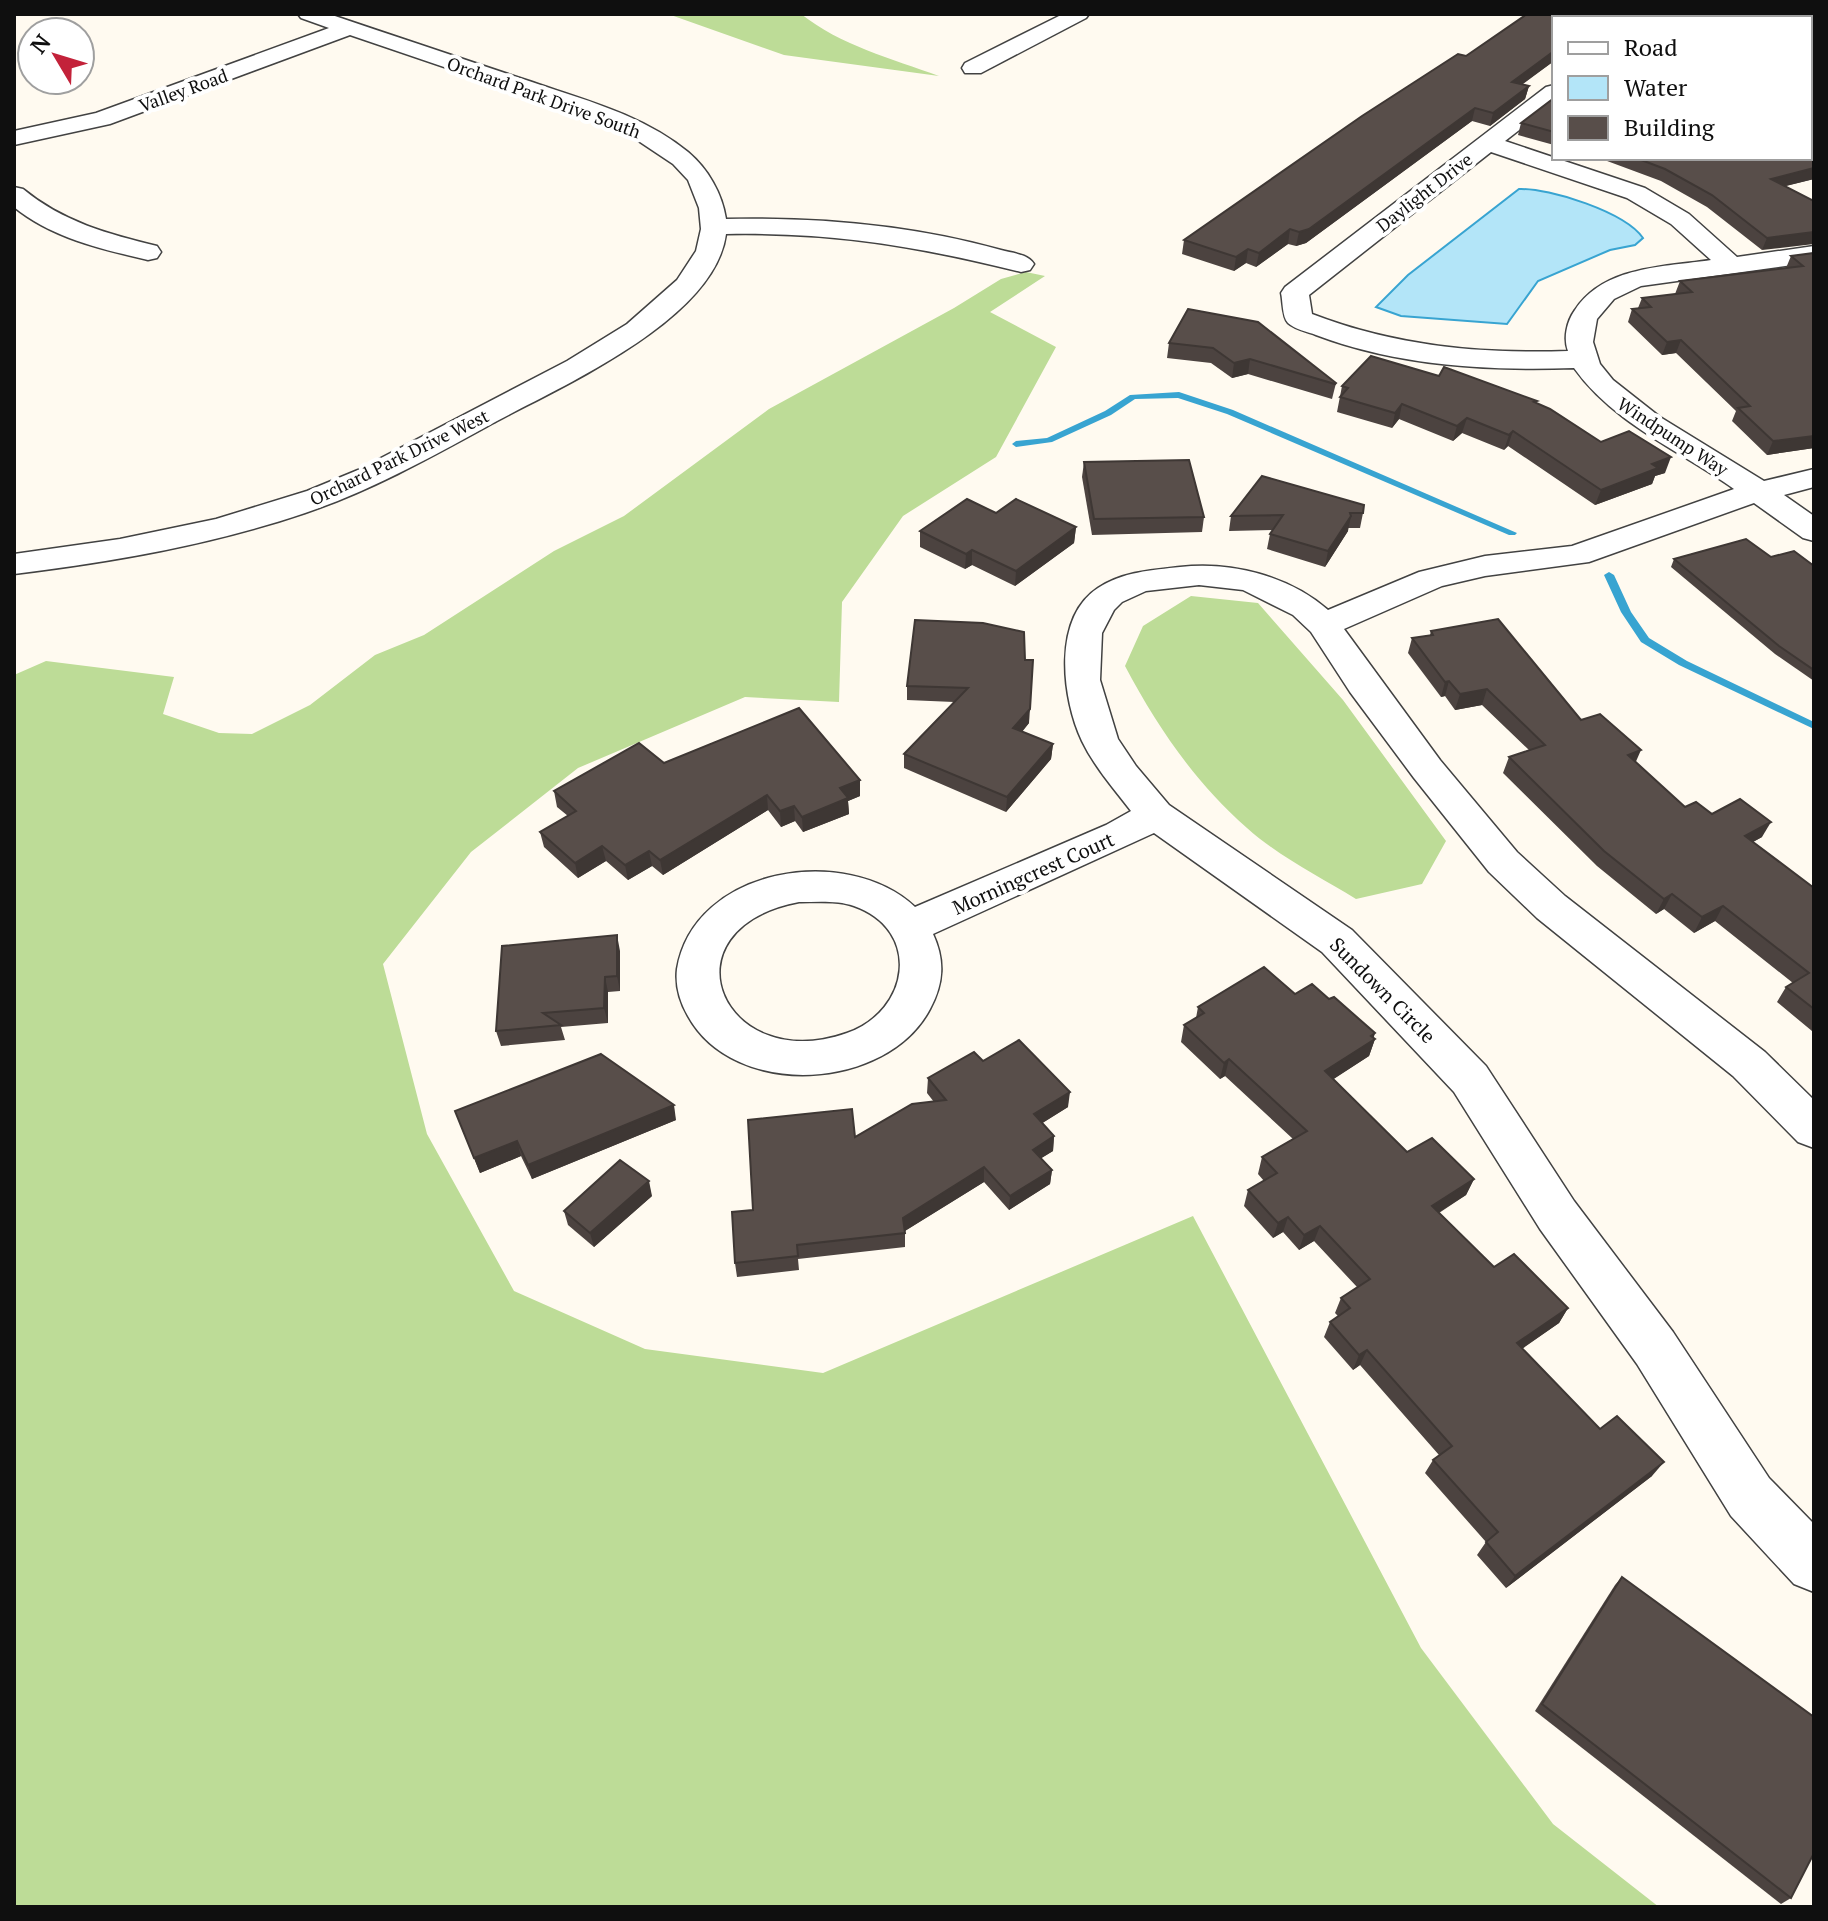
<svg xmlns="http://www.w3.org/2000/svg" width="1828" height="1921" font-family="'PT Serif',serif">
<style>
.forest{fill:#bddc97}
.water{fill:#b3e5f8;stroke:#38a4d1;stroke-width:2}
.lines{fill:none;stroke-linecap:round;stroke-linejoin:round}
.stream{fill:#38a4d1;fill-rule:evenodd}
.minor-casing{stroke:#424242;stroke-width:3}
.minor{fill:#fff;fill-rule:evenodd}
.wall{fill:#4c4340}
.shaded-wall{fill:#3e3734}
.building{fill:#584e4a;stroke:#3e3734;stroke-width:2}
.labels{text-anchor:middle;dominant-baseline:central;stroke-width:8;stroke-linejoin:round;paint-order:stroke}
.far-street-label{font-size:18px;fill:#0f0f0f;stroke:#fff}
.street-label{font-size:20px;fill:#0f0f0f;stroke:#fff}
</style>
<rect width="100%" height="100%" fill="#fffaf0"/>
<g class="forest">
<path d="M 668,14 L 801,14 C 840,45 892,59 939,76 L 784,55 Z"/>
<polygon points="1026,272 1045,276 990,312 1056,347 996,457 903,516 842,602 839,702 745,697 578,768 471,852 383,964 427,1134 514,1291 645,1349 823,1373 1193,1216 1421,1648 1553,1824 1659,1907 14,1907 14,675 46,661 174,677 163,714 219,733 252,734 310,705 375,655 424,635 554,551 624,516 769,409 954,308 1001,279"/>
<path d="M 1191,596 L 1258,603 L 1343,700 L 1446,841 L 1422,884 L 1356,899 C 1320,877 1278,856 1247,828 C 1194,781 1158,728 1125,666 L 1143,626 Z"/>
</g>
<path class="water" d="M 1519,189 C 1550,188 1625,212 1643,238 L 1635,245 L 1610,250 L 1538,281 L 1507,324 L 1401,316 L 1376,307 L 1408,275 Z"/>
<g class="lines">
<g class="stream">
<polygon points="1179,392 1233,410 1517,533 1515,535 1509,535 1227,414 1178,398 1135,399 1111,415 1052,442 1016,447 1012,444 1016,441 1047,438 1105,411 1130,395"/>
<polygon points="1609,572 1614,575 1631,612 1649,638 1687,661 1814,722 1814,729 1679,665 1641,642 1621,612 1604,575"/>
</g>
<g class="minor-casing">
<g id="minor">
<path d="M 298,14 L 329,14 C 394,36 460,58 526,80 C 581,99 642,114 688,152 C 708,169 722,193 726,219 C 819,217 912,225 1001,250 C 1012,253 1028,254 1034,264 L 1030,270 L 1021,272 C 916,246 834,232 726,234 C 715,319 564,385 497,421 C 435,455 373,490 305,513 C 211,545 112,562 14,574 L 14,554 L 120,539 L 216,519 L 307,491 L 358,470 L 567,361 L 627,324 L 677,280 L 696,251 L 701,229 L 699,208 L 688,180 L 673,164 L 628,134 L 573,111 L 350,35 L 110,124 L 14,145 L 14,131 L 96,113 L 329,28 L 301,18 Z"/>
<polygon points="1063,14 1089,14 1086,18 981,73 965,73 962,68 965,63"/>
<polygon points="1648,14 1672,14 1670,18 1646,18"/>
<path d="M 1554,85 L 1554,103 L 1505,141 L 1645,188 L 1689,214 L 1737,257 L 1814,246 L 1814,262 L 1641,286 L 1614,299 L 1597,319 L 1593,342 L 1600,364 L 1613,380 L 1660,417 L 1764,481 L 1814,469 L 1814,487 L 1784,495 L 1814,516 L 1814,541 L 1803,538 L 1754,503 L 1589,562 L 1485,576 L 1442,586 L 1344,629 L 1440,760 L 1517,852 L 1565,896 L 1765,1052 L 1814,1100 L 1814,1148 L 1798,1142 L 1733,1076 L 1537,918 L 1489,872 L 1414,778 L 1350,692 L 1311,632 L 1293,615 L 1243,590 L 1199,585 L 1146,591 L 1122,602 L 1114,610 L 1102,633 L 1100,680 L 1118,739 L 1136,766 L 1169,805 L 1352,930 L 1486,1066 L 1574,1201 L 1673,1332 L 1769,1478 L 1814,1524 L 1814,1592 L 1794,1584 L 1731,1516 L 1637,1364 L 1540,1229 L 1454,1092 L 1322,952 L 1154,833 L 933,934 C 945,960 944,983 930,1009 C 887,1091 734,1100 688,1016 C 680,1002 675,986 677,969 C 694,867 847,843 915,907 L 1106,825 L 1131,811 C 1114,789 1094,766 1082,741 C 1062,699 1052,618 1098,588 C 1122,572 1152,570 1180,567 C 1231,561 1289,576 1328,610 L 1419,572 L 1485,556 L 1572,546 L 1734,489 C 1679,450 1614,424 1574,368 C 1488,371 1398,366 1316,335 C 1308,332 1294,329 1288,323 C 1282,317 1283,301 1281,293 L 1285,287 L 1546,87 ZM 1491,152 L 1627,198 L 1671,224 L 1711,260 C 1664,267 1604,266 1575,310 C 1567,321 1563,338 1568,351 C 1480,354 1395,346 1312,314 L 1309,295 ZM 799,902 C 817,902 837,900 854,906 C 922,930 910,1011 847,1033 C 722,1077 659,929 799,902 Z"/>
<path d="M 14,187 L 23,189 C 63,222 108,234 157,246 L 161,252 L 157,258 L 148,260 C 101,249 52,238 14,207 Z"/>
</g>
</g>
<use href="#minor" class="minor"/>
</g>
<g class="wall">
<polygon points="1527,14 1619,14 1613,18 1554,18 1554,61 1522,84 1529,86 1525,99 1490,126 1472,121 1306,243 1296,246 1288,244 1256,267 1246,263 1234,271 1182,254 1184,240 1362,116 1458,54 1466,56"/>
<polygon points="1814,55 1814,89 1812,90 1812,95 1814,96 1814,179 1785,186 1814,201 1762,250 1707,207 1661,181 1599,158 1810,158 1810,58"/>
<polygon points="1554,98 1554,145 1518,135 1521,123"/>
<polygon points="1814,253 1814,448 1767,455 1732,421 1736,411 1676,353 1662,355 1628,322 1632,309 1638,308 1642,298 1675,294 1680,281 1786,268 1791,256"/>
<polygon points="1188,309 1336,383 1332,399 1248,374 1232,378 1211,363 1167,358 1169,343"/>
<polygon points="1439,376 1537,401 1536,403 1601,442 1665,473 1655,476 1652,484 1595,505 1508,446 1504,450 1462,433 1453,441 1399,419 1392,428 1337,412 1342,386"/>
<polygon points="1084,462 1204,517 1202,532 1092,535 1082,477"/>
<polygon points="996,513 1076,527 1074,543 1015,586 972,565 965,569 920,547 920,531"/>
<polygon points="1363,513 1360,528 1348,528 1348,531 1325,567 1267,549 1270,534 1272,530 1229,531 1231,516"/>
<polygon points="1771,557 1814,566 1814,681 1775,654 1671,567 1674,559"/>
<polygon points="915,620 1029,723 1022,732 1053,744 1051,759 1006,812 904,768 904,754 954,702 907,700 907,686"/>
<polygon points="1431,631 1581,720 1636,762 1685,807 1712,814 1762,837 1753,842 1814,888 1814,1029 1812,1031 1777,1002 1786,987 1793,983 1715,921 1694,933 1664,909 1656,914 1597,866 1503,773 1509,757 1529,750 1482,705 1455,710 1445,696 1441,697 1408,653 1412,638 1430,635"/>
<polygon points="664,763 860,796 848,801 849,814 803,832 795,821 781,827 768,810 663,875 652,866 628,880 606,861 578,878 544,847 540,832 568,816 557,807 554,791"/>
<polygon points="620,951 620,991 608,992 608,1023 561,1027 565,1040 501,1046 496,1031"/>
<polygon points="1295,994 1375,1039 1369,1056 1333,1079 1407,1152 1474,1179 1466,1195 1439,1213 1494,1267 1568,1308 1559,1323 1522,1349 1600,1429 1652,1476 1506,1588 1477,1555 1486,1542 1425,1473 1433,1460 1439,1455 1360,1365 1353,1370 1324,1337 1330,1322 1338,1316 1335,1313 1341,1298 1357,1287 1314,1241 1299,1250 1283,1232 1273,1238 1244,1206 1248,1190 1264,1181 1258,1174 1262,1157 1293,1139 1225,1076 1220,1079 1181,1042 1184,1025 1196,1018 1198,1007"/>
<polygon points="983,1061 1068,1107 1042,1123 1054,1136 1053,1151 1041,1158 1052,1170 1050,1184 1009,1210 984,1182 905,1231 905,1247 798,1259 799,1270 737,1277 735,1263 753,1210 855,1137 934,1102 927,1093 928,1078"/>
<polygon points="455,1111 676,1120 532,1179 521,1156 480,1173"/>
<polygon points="652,1196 594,1247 568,1225 564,1211"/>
<polygon points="1622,1577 1791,1898 1781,1904 1535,1711 1615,1585"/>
</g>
<g class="shaded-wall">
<polygon points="1605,14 1619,14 1613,18 1600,18"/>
<polygon points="1554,51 1554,61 1508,95 1512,82"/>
<polygon points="1529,86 1525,99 1490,126 1493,113"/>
<polygon points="1475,108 1472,121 1306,243 1296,246 1299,232"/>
<polygon points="1814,168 1814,179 1766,191 1771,179"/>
<polygon points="1290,229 1288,244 1256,267 1259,253"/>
<polygon points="1814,232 1814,244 1762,250 1767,238"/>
<polygon points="1248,249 1246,263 1234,271 1236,257"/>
<polygon points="1681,340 1676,353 1662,355 1667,342"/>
<polygon points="1250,359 1248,374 1232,378 1234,363"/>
<polygon points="1402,404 1399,419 1392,428 1395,413"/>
<polygon points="1467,418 1462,433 1453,441 1457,426"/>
<polygon points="1513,431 1508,446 1504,450 1509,435"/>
<polygon points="1814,436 1814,448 1767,455 1773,441"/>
<polygon points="1671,457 1665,473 1655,476 1652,484 1595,505 1601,490 1652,464"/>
<polygon points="1351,516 1348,531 1325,567 1328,551"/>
<polygon points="1076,527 1074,543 1015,586 1016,571"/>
<polygon points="972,550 972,565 965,569 966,554"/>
<polygon points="1449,681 1445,696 1441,697 1445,682"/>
<polygon points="1487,689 1482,705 1455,710 1460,694"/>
<polygon points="1030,709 1029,723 1012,743 1013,728"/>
<polygon points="1053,744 1051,759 1006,812 1007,797"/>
<polygon points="1641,750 1634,766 1628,755"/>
<polygon points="860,780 860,796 848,801 849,814 803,832 802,817 840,788"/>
<polygon points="767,795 768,810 663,875 660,860"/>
<polygon points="794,806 795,821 781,827 780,811"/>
<polygon points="1771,822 1762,837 1736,851 1745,836"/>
<polygon points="602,846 606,861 578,878 575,863"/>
<polygon points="649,851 652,866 628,880 625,865"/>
<polygon points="1672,894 1664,909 1656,914 1664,899"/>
<polygon points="1723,906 1715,921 1694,933 1702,917"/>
<polygon points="617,935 620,951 620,991 617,976"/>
<polygon points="605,977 608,992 608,1023 604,1008"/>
<polygon points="1375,1033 1373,1040 1375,1039 1369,1056 1320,1088 1325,1071"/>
<polygon points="1229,1059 1225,1076 1220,1079 1224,1063"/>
<polygon points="1070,1092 1068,1107 1033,1129 1034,1114"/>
<polygon points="674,1105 676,1120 532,1179 528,1165"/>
<polygon points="1054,1136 1053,1151 1032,1164 1033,1150"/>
<polygon points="517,1141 521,1156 480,1173 474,1158"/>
<polygon points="984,1167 984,1182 903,1232 903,1218"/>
<polygon points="1052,1170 1050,1184 1009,1210 1010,1196"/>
<polygon points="1474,1179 1466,1195 1425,1221 1432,1206"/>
<polygon points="649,1181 652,1196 594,1247 590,1233"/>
<polygon points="1288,1217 1283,1232 1273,1238 1278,1223"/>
<polygon points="1320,1226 1314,1241 1299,1250 1304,1235"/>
<polygon points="1568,1308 1559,1323 1508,1358 1517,1343"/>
<polygon points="1367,1350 1360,1365 1353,1370 1359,1355"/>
<polygon points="1664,1462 1652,1476 1506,1588 1515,1576"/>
</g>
<g class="building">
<polygon points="1527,14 1605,14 1600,18 1554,18 1554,51 1512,82 1529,86 1493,113 1475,108 1309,229 1299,232 1290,229 1259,253 1248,249 1236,257 1184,240 1362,116 1458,54 1466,56"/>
<polygon points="1814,55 1814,79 1812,79 1812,95 1814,96 1814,168 1771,179 1814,201 1814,232 1767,238 1712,195 1665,169 1636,158 1810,158 1810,58"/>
<polygon points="1554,98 1554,132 1521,123"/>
<polygon points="1814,253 1814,436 1773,441 1738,408 1750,406 1681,340 1667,342 1632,309 1651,307 1642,298 1692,292 1680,281 1803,266 1791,256"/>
<polygon points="1188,309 1258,322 1336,383 1335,384 1250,359 1234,363 1213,348 1169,343"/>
<polygon points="1371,356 1439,376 1444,367 1537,401 1534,402 1550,409 1601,442 1629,431 1671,457 1652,464 1658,468 1601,490 1513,431 1509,435 1467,418 1457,426 1402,404 1395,413 1340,397 1348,388 1342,386"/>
<polygon points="1189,460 1204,517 1094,519 1084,462"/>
<polygon points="1262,476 1364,505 1363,513 1350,513 1351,516 1328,551 1270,534 1283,515 1231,516"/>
<polygon points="967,499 996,513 1016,499 1076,527 1016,571 972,550 966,554 920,531"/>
<polygon points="1746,539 1771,557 1794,551 1814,566 1814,670 1779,646 1674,559"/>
<polygon points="1498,619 1581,720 1600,714 1641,750 1628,755 1685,807 1696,802 1712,814 1740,799 1771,822 1745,836 1814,888 1814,1009 1786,987 1809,973 1723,906 1702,917 1672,894 1664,899 1604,851 1509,757 1545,745 1487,689 1460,694 1449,681 1445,682 1412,638 1433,635 1431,631"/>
<polygon points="915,620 983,623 1024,632 1025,660 1033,660 1030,709 1013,728 1053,744 1007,797 904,754 968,688 907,686"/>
<polygon points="799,708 860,780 840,788 848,798 802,817 794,806 780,811 767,795 660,860 649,851 625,865 602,846 575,863 540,832 576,811 554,791 639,743 664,763"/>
<polygon points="617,935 617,976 605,977 604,1008 543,1013 561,1025 496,1031 502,946"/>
<polygon points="1264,967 1295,994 1312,984 1329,999 1334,997 1375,1033 1371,1036 1375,1039 1325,1071 1407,1152 1432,1138 1474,1179 1432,1206 1494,1267 1514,1254 1568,1308 1517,1343 1600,1429 1617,1416 1664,1462 1515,1576 1486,1542 1498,1532 1433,1460 1452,1446 1367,1350 1359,1355 1330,1322 1350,1308 1341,1298 1370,1279 1320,1226 1304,1235 1288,1217 1278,1223 1248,1190 1277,1173 1262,1157 1307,1131 1229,1059 1224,1063 1184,1025 1204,1013 1198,1007"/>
<polygon points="1019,1040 1070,1092 1034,1114 1054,1136 1033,1150 1052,1170 1010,1196 984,1167 903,1218 905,1233 797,1245 798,1256 735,1263 732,1212 753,1210 748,1120 852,1109 855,1137 912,1104 946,1100 928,1078 974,1052 983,1061"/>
<polygon points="601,1054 674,1105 528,1165 517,1141 474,1158 455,1111"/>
<polygon points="620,1160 649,1181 590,1233 564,1211"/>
<polygon points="1622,1577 1814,1717 1814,1853 1791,1898 1542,1704"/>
</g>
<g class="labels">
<g class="far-street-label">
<text transform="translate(183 90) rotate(-20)">Valley Road</text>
<text transform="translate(544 97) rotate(20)">Orchard Park Drive South</text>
<text transform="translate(1424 192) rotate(-38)">Daylight Drive</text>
<text transform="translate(1673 436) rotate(33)">Windpump Way</text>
<text transform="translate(399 457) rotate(-26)">Orchard Park Drive West</text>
</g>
<g class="street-label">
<text transform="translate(1033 873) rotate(-24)">Morningcrest Court</text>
<text transform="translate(1383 990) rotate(45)">Sundown Circle</text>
</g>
</g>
<rect width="1828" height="1921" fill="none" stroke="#0f0f0f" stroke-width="32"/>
<rect x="1552" y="16" width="260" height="144" fill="#ffffff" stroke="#9f9f9f" stroke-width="2"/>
<rect x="1568" y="42" width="40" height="12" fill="#ffffff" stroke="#9f9f9f" stroke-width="2"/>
<text x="1624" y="56" font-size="24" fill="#0f0f0f">Road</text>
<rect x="1568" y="76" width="40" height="24" fill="#b3e5f8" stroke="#9f9f9f" stroke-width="2"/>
<text x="1624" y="96" font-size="24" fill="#0f0f0f">Water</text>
<rect x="1568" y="116" width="40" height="24" fill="#584e4a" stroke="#9f9f9f" stroke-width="2"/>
<text x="1624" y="136" font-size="24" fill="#0f0f0f">Building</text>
<g transform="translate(56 56) rotate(308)"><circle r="38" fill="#ffffff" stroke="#9f9f9f" stroke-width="2"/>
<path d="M0-6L14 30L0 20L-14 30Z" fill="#c3223a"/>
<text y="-12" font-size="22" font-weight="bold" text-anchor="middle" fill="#0f0f0f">N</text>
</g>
</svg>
